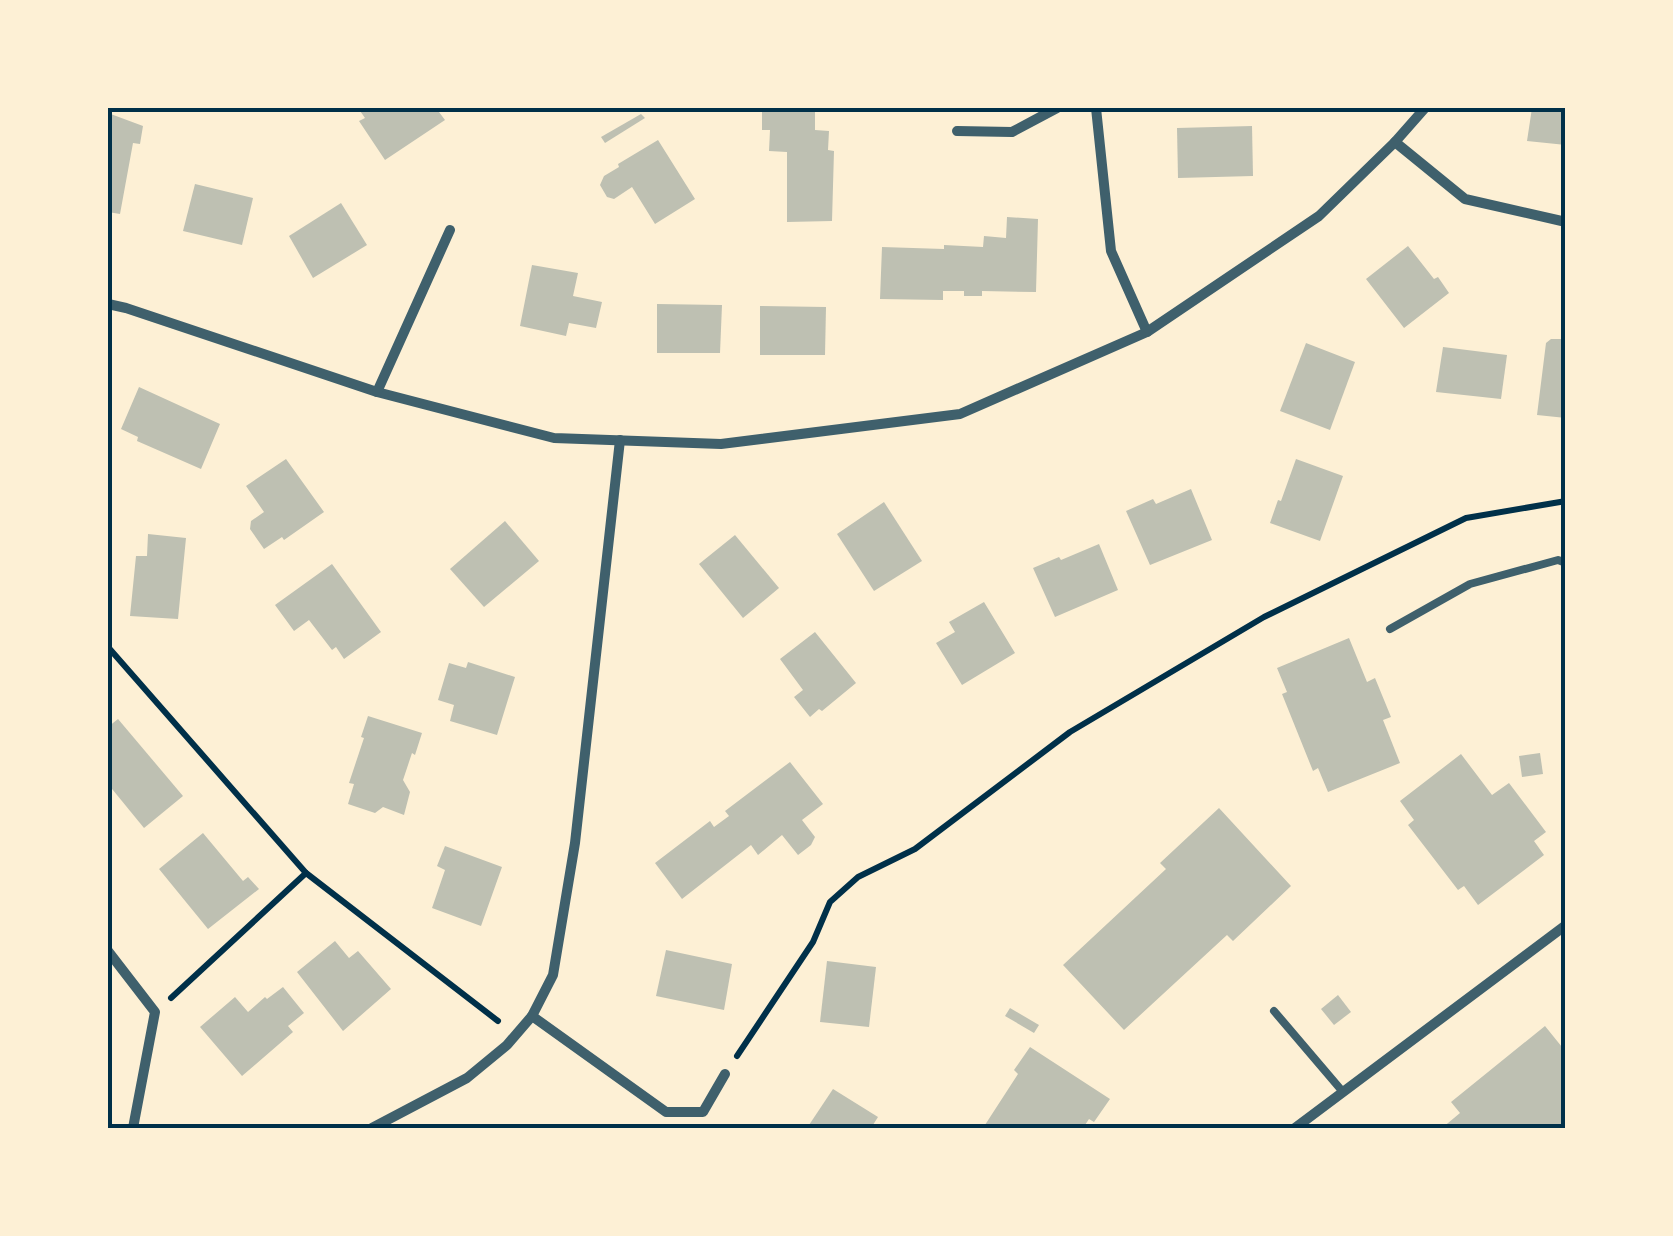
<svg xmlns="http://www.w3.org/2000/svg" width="1673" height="1236" font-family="'IBM Plex Sans',sans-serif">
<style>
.building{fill:#bec0b2}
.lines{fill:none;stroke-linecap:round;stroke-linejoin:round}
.path{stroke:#003049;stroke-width:6}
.service{stroke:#3f606c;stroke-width:8}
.minor{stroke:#3f606c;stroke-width:10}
.neatline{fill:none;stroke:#003049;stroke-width:4}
</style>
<rect width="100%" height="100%" fill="#fdf0d5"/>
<g class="building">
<polygon points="358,108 436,108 445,120 385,160 359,121 365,118"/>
<polygon points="762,108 815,108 815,130 829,131 828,150 834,151 832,221 787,222 787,152 769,151 770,130 762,130"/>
<polygon points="1532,108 1566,108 1566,145 1527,141"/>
<polygon points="108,113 143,126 140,144 133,143 120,214 108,212"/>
<polygon points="641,114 645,118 605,143 601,137"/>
<polygon points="1252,126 1253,176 1178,178 1177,128"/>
<polygon points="658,140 695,199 655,224 632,187 614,199 607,197 600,185 604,176 619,167 618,164"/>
<polygon points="195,184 253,198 242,245 183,231"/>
<polygon points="341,203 367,245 313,278 289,236"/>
<polygon points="1007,217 1038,219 1036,292 982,291 982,296 964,296 964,291 943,291 943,300 880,299 882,247 944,249 944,245 983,247 984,236 1006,238"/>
<polygon points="1408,246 1434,279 1438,277 1449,293 1404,328 1366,279"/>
<polygon points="532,265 578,273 573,296 602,302 596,328 569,323 566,336 520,326"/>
<polygon points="657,304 722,305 720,353 657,353"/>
<polygon points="760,306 826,307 825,355 760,355"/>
<polygon points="1551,339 1566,339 1566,418 1537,415 1546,343"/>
<polygon points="1306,343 1355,362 1330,430 1280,411"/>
<polygon points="1443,347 1507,355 1501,399 1436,392"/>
<polygon points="139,387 220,424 201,469 137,441 138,437 121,429"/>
<polygon points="286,459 324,512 284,540 282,537 264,549 250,529 251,521 264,512 246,486"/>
<polygon points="1296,459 1343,476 1320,541 1270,523 1278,500 1281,501"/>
<polygon points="1191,489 1212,540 1150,565 1126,511 1153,499 1156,504"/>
<polygon points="884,502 922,561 874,591 837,534"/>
<polygon points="505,521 539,561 484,607 450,569"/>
<polygon points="148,534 186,538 178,619 130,616 136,556 147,556"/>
<polygon points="735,535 779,588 743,618 699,564"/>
<polygon points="1099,544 1118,590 1055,617 1033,568 1059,557 1061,560"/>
<polygon points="332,564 381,632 344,659 336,647 332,650 309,620 294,631 275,605"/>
<polygon points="984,602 1015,653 962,685 936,643 955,632 949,622"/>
<polygon points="815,632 856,683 822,711 819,709 810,717 794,697 803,690 780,659"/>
<polygon points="1349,638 1367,682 1375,678 1391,717 1383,720 1400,763 1328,792 1318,768 1313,771 1282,694 1287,692 1277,668"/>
<polygon points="468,662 515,677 497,735 450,721 454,705 438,700 449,663 466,668"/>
<polygon points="368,716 422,733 415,755 412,753 403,780 410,792 404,815 383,807 375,813 348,804 354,784 349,783 364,738 361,737"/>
<polygon points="118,719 183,796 144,828 108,784 108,727"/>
<polygon points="1540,753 1543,774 1522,777 1519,756"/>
<polygon points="1461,754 1492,795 1509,783 1546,832 1534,841 1544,855 1478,905 1464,886 1458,890 1408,825 1414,820 1400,801"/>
<polygon points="790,762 823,804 802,820 815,837 811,845 798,855 782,835 758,855 751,845 682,899 655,863 710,821 714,827 729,816 725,811"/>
<polygon points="1219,808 1291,886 1233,941 1227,935 1124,1030 1063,965 1166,869 1160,863"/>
<polygon points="203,833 243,881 248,877 259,889 208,929 159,869"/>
<polygon points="445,846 502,867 481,926 432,908 445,870 437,866"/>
<polygon points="335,941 349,958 358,951 391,989 343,1031 297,972"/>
<polygon points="666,950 732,964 724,1010 656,996"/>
<polygon points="827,961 876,967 869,1027 820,1022"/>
<polygon points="283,987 304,1013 288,1026 293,1032 242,1076 200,1027 235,997 248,1012 265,997 267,999"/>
<polygon points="1338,995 1351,1012 1334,1025 1321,1009"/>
<polygon points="1010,1008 1039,1025 1034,1033 1005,1016"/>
<polygon points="1545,1026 1566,1052 1566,1128 1442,1128 1460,1113 1451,1102"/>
<polygon points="1030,1047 1110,1099 1094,1122 1089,1119 1083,1128 983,1128 1018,1074 1014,1070"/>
<polygon points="833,1089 878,1117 871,1128 807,1128"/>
</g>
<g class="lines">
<g class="path">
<polyline points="108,647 306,873 498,1021"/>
<polyline points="171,998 306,873"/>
<polyline points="737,1056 813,942 830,902 858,877 915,849 1070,732 1264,617 1466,518 1566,501"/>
</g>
<g class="service">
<polyline points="1390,629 1470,584 1558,560 1566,563"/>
<polyline points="1274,1011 1343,1092"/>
</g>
<g class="minor">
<polyline points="1096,108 1111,251 1147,332"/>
<polyline points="957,131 1012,132 1057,108"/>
<polyline points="1395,142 1465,199 1566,222"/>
<polyline points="108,304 126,308 377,392 554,438 721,444 960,414 1147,332 1319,216 1395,142 1425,108"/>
<polyline points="377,392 450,230"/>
<polyline points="108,951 155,1012 133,1128"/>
<polyline points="532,1016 666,1112 703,1112 725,1074"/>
<polyline points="372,1128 467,1078 507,1045 532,1016 553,975 575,843 620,440"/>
<polyline points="1295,1128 1566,925"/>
</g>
</g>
<rect width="1673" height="1236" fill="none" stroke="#fdf0d5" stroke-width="220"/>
<rect x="110" y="110" width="1453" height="1016" class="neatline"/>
</svg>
